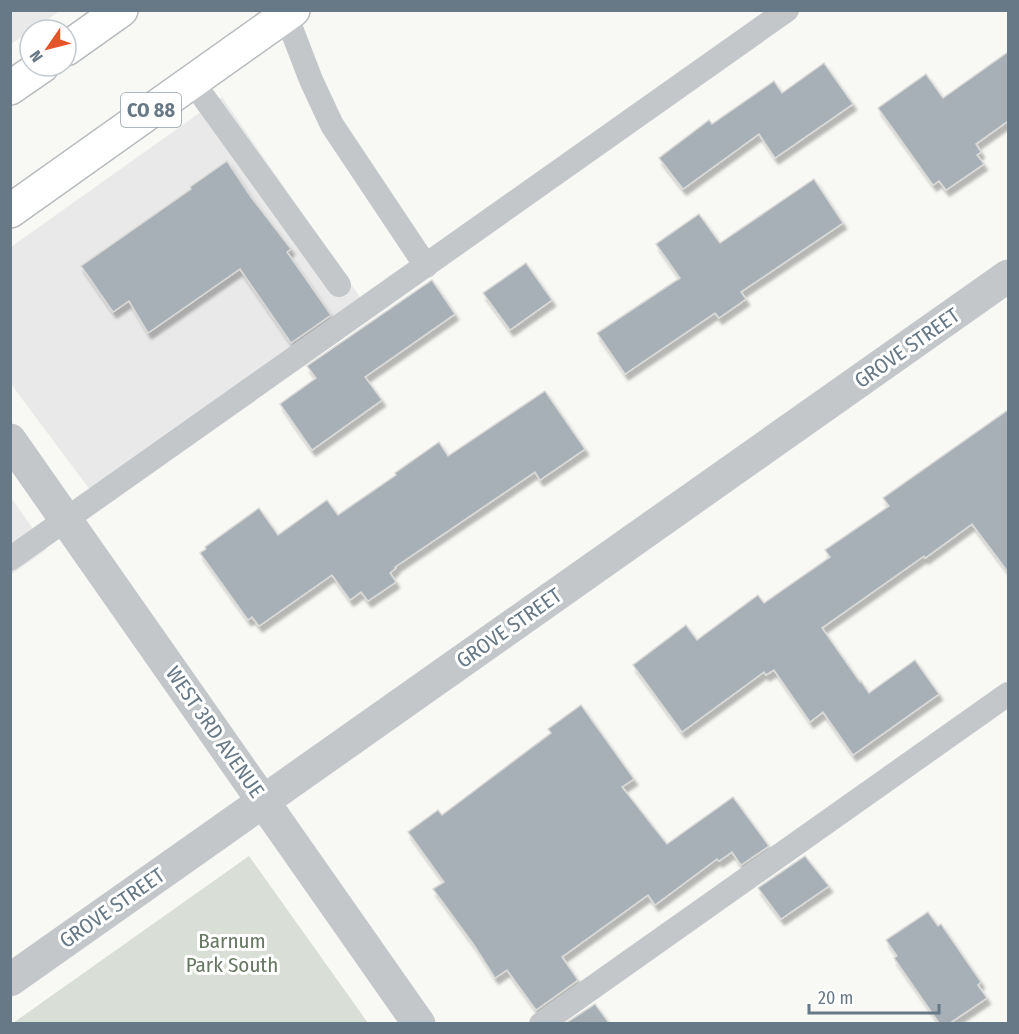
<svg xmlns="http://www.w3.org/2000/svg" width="1019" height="1034" font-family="'Fira Sans Condensed',sans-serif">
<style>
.built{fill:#e8e9e8}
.green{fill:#d9dfd6}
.building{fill:#a7b0b6;stroke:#d9d9d7;stroke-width:1.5;filter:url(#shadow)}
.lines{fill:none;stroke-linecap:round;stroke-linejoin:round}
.primary-casing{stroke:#b6bbbe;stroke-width:36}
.service{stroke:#c3c7ca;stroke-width:24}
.minor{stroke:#c3c7ca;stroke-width:33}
.primary{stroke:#fff;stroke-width:33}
.labels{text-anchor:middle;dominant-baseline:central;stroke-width:6;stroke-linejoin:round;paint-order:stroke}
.shield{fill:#fff;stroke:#95a0aa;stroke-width:1.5}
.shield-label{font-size:20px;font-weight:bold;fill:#677886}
.street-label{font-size:21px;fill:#677886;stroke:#fff}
.park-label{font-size:21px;fill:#667861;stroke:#fff}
</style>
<defs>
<filter id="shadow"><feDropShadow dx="3.5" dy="6" stdDeviation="1.5" flood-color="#0004"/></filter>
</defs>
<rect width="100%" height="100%" fill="#f8f8f5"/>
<g class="built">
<polygon points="11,10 60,10 60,11 11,44"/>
<polygon points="222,97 373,316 102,506 11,384 11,247"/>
<polygon points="10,496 47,549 11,575 10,575"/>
</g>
<polygon class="green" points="249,856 368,1023 13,1023"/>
<g class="building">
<polygon points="1008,52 1008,121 976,144 981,152 977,155 984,164 946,190 939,181 933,185 878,108 926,74 943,98"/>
<polygon points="824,63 853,104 775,158 759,134 683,189 659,158 709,120 712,124 774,81 782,93"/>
<polygon points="227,161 251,197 291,249 287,252 331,315 291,343 240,269 148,333 129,301 113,312 81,266 191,189 190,187"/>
<polygon points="814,179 843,223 741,292 746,299 719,318 715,313 625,374 597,333 680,278 656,244 699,214 720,243"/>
<polygon points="526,263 552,300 510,330 483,293"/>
<polygon points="432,280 455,314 365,377 382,400 312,450 280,404 316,378 307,366"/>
<polygon points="545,391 585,449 540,480 535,472 395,567 396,568 390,573 396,582 368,601 361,592 350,600 332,575 259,626 252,617 248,620 200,553 206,549 205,547 259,508 278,535 327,500 338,515 396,475 395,473 439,442 448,456"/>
<polygon points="1008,410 1008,572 972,524 925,558 924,556 822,628 860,682 861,681 869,693 915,660 939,694 853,755 823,712 810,722 774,670 766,675 764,672 682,732 633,665 686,625 697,640 758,595 764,603 830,557 825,550 889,506 883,498"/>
<polygon points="581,705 634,779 622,787 667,844 733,797 769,846 741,865 732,852 719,861 717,859 655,905 648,895 562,957 578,980 536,1010 507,970 495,978 474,945 433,889 444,882 408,832 438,810 442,815 551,733 548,729"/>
<polygon points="805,856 829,886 781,919 758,888"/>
<polygon points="928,912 938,926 941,924 981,982 978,985 987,998 950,1023 939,1023 894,958 897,956 886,940"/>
<polygon points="595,1004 609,1023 566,1023"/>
</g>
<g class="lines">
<g class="primary-casing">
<g id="primary">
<polyline points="66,49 121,10"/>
<polyline points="10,88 42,66"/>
<polyline points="10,211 293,10"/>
</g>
</g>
<g class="service">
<polyline points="286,15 311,80 332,125 426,266"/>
<polyline points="192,81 339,285"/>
<polyline points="10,559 787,10"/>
<polyline points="541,1024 1008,694"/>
</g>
<g class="minor">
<polyline points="10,440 419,1024"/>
<polyline points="10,980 1008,276"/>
</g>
<use href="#primary" class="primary"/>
</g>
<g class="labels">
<rect class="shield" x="121" y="93" width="60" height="34" rx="4.5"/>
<g class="shield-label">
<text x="151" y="110">CO 88</text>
</g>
<g class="street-label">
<text transform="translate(907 348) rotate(-35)">GROVE STREET</text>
<text transform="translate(509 628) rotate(-35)">GROVE STREET</text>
<text transform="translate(215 732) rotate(55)">WEST 3RD AVENUE</text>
<text transform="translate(112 908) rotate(-35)">GROVE STREET</text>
</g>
<g class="park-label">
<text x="232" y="941">Barnum<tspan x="232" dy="24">Park South</tspan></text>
</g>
</g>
<rect width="1019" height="1034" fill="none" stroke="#677886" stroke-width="24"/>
<g transform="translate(48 48) rotate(235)"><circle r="28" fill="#ffffff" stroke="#c2c9cf" stroke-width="1.5"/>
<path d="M0-4.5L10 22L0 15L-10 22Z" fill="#e35629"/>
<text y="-9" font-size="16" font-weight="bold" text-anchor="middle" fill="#677886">N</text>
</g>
<path d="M809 1004v9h130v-9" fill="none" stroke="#677886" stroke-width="3"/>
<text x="818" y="1004" font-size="18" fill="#677886" stroke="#ffffff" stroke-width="4.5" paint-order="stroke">20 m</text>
</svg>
